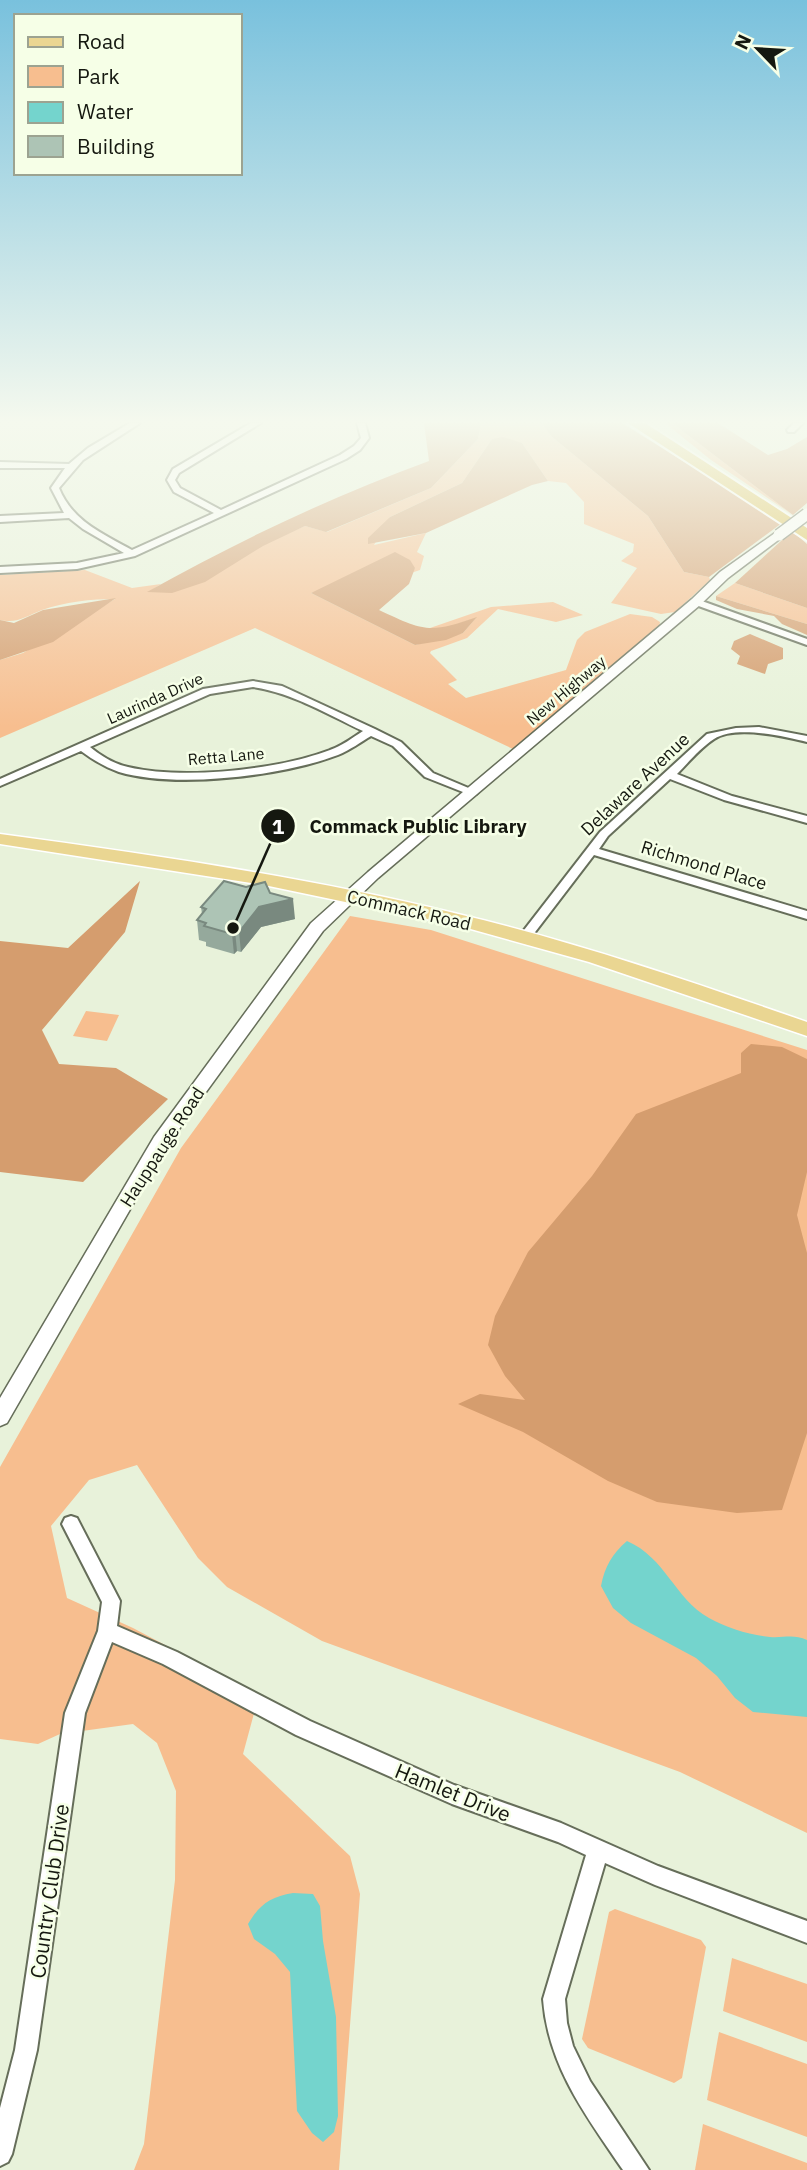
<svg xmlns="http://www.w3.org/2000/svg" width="807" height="2170" font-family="'IBM Plex Sans',sans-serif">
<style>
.green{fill:#f7be8f}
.forest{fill:#d59d6e}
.water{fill:#74d4cd}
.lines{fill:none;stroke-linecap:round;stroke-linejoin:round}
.minor-casing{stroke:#666e5a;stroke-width:4}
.tertiary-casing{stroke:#666e5a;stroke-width:3}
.primary-casing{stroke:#fff;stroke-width:3}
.motorway-casing{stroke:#fff;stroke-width:4}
.minor{fill:#fff;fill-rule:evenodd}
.tertiary{fill:#fff;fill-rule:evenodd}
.primary{fill:#ead692;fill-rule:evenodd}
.motorway{fill:#dcbb4a;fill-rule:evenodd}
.tertiary-bridge-casing{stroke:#666e5a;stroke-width:14;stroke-linecap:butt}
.tertiary-bridge{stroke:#fff;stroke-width:11}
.wall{fill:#95a99c}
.shaded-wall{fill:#79897f}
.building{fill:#adc4b5;stroke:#79897f;stroke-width:2}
.labels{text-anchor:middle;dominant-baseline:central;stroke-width:5;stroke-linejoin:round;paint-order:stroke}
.far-street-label{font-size:16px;fill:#151810;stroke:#f6ffe7}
.street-label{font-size:18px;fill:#151810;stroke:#f6ffe7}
.near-street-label{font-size:21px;fill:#151810;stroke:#f6ffe7}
.leader{fill:none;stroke:#151810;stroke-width:2.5}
.callout-dot{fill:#151810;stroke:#f6ffe7;stroke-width:2.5}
.mark-label{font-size:21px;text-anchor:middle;font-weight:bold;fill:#fff}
.callout-label{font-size:19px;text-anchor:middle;font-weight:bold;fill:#151810;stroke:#f6ffe7;stroke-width:5;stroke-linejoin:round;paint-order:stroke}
</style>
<rect width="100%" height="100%" fill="#e8f2da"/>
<g class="green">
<path d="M 481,423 L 542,423 L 551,436 L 648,516 L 684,572 L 709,577 L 710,580 L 675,612 L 661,614 L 611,603 L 637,568 L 621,561 L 633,552 L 634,544 L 584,524 L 584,502 L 566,483 L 548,481 L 522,443 L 492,439 L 462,483 L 390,517 L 374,545 L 426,533 L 417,552 L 424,556 L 420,570 L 411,573 L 415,568 L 311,593 L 415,645 L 463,633 L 476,618 L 442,629 L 430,628 L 491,607 L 553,602 L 583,615 L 556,622 L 498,609 L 467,638 L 431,651 L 430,653 L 457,680 L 448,684 L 466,698 L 566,670 L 577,640 L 585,632 L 630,614 L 652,617 L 660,622 L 659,628 L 513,749 L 255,628 L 0,738 L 0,660 L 23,653 L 115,599 C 92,599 64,602 42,610 C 26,616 18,624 0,620 L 0,575 L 85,570 L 132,588 L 161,584 L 149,592 L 305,526 L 327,532 L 431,488 L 478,439 Z"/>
<polygon points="665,423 672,423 793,515 711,460"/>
<polygon points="735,583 807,608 807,624 716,596"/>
<polygon points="350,916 431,930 807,1050 807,1833 680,1772 322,1641 227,1587 198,1558 137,1465 89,1480 51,1526 67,1598 133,1628 259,1695 243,1754 350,1856 360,1894 339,2170 134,2170 144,2144 175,1880 176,1791 157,1743 133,1724 60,1734 38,1744 0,1739 0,1467 181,1148"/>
<polygon points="86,1011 119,1015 107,1041 73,1036"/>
<polygon points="615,1909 701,1940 706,1947 682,2078 674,2083 588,2048 582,2039 609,1912"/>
<polygon points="732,1958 807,1984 807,2042 723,2011"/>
<polygon points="719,2032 807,2064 807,2137 707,2100"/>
<polygon points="703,2124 807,2163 807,2170 695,2170"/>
</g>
<g class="forest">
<path d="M 424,423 L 481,423 L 478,439 L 431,488 L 326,532 L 305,526 L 263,546 L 205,582 L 172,593 L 147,592 C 238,541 331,497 429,461 Z"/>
<polygon points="542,423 622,423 782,523 709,577 684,572 648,516 551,436"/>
<polygon points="672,423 718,423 768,455 787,449 807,437 807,503 793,515"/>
<polygon points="503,437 522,443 548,481 532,485 426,533 368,544 368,538 390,517 462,483 492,439"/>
<polygon points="792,531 807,544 807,608 735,583"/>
<path d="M 395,552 L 410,560 L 415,568 L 409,584 L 379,610 C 424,631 429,634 477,617 L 463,633 L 446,640 L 415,645 L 311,593 Z"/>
<polygon points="716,596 807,624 807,635 782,624 774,616 737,609 716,600"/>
<polygon points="116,598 53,642 0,660 0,620 14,623 43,610"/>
<polygon points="750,634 783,648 783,659 768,664 765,674 737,664 740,656 731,649 734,641"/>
<polygon points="140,881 125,932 42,1030 59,1064 116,1068 168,1099 83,1182 0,1172 0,941 68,948"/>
<polygon points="751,1044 782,1047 807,1059 807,1172 797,1215 807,1253 807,1433 782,1510 737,1513 657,1502 608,1481 523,1432 458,1404 480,1394 525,1400 505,1376 488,1345 495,1316 528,1252 592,1176 636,1114 741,1073 741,1053"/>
</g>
<g class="water">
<path d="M 627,1541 C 666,1558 674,1598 709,1618 C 727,1628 749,1635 770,1637 C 784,1638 794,1634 807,1640 L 807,1717 L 753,1712 L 735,1698 L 717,1676 L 696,1658 L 631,1623 L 613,1608 L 601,1586 C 605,1566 612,1554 627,1541 Z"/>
<path d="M 293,1893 L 313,1894 L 320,1906 L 323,1941 L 336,2017 L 338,2116 L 334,2132 L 323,2142 L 312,2133 L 297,2111 L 290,1972 L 275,1954 L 254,1939 L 248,1924 C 260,1904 270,1897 293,1893 Z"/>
</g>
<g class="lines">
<g class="minor-casing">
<g id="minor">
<path d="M 130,423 L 140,423 L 83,460 L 59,488 C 72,521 103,534 132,550 L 214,513 L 174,492 L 167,480 L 173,469 L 251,423 L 261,423 L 179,473 L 175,480 L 180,488 L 221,510 L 340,455 L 354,446 L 361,438 L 357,423 L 365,423 L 369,438 L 360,450 L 346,459 L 135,556 L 77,569 L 0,573 L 0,567 L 77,563 L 124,553 L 83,529 L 69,518 L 0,522 L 0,516 L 64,513 L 51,488 L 65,468 L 0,468 L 0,462 L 69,464 L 88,448 Z"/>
<polygon points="794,423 803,423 794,432 788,432 787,430"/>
<polygon points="693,600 699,600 807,639 807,645 693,604"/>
<path d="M 253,681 L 282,686 L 375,729 L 401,742 L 433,773 L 478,792 L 476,794 L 468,794 L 425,777 L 393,746 L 371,736 C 361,742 350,750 338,755 C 282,776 177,789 119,772 C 105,767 93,760 81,751 L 0,786 L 0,779 L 203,689 ZM 253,687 C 293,693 327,714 363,731 C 352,738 342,746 330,750 C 277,770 183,780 128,767 C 114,764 101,756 90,747 L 210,694 Z"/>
<path d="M 759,727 L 807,736 L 807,742 C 783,736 735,725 714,739 C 700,748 688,763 677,774 L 732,796 L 807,816 L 807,823 L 724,800 L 670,779 L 608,836 L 599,849 L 807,911 L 807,919 L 594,855 L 529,940 L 521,940 L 519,937 L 521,934 L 600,832 L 707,734 L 736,728 Z"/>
<path d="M 71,1516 L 77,1518 L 120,1601 L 117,1626 L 177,1652 L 310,1721 L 454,1785 L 561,1823 L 658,1866 L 807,1921 L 807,1943 L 655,1885 L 605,1863 L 565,1999 L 567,2023 L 573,2046 L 590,2081 L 649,2170 L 623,2170 C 586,2116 548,2066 543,1999 L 586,1855 L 558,1842 L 452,1804 L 296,1735 L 163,1664 L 112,1642 L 85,1713 L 37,2050 L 12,2154 L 8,2162 L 0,2166 L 0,2108 L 15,2050 L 65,1713 L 98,1631 L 102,1602 L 62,1524 L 65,1518 Z"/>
</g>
</g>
<g class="tertiary-casing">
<polygon id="tertiary" points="775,533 785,535 728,578 700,605 378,878 323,931 166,1147 7,1423 0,1426 0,1398 154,1137 311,923 368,872 692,599 720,572"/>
</g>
<g class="primary-casing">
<path id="primary" d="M 0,834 C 154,855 307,877 458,914 C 577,942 692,982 807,1022 L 807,1036 L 589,962 L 460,926 L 264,885 L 0,844 Z"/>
</g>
<g class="motorway-casing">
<polygon id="motorway" points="628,423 645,423 807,528 807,540"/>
</g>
<use href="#minor" class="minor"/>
<use href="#tertiary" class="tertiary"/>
<use href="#primary" class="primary"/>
<use href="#motorway" class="motorway"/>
<g class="tertiary-bridge-casing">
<polyline id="tertiary-bridge" points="779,535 807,514"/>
</g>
<use href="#tertiary-bridge" class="tertiary-bridge"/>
</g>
<polygon class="wall" points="246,887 270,893 295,919 261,927 241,952 237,951 234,954 206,946 206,942 199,940 197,920 202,914 201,907"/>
<g class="shaded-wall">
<polygon points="293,899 295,919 261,927 241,952 239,932 259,907"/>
<polygon points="235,931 237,951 234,954 232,934"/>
</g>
<polygon class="building" points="224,881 246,887 265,882 270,893 293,899 259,907 239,932 235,931 232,934 204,926 206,923 197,920 206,909 201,907"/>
<linearGradient id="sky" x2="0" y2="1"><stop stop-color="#79c1dd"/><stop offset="0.58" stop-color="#f5f9ee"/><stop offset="1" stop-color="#f5f9ee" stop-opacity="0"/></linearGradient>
<rect width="807" height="727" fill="url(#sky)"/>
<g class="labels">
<g class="far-street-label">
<text transform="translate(566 690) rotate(-40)">New Highway</text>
<text transform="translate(155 698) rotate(-24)">Laurinda Drive</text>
<text transform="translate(226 756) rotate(-5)">Retta Lane</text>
</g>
<g class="street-label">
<text transform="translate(635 784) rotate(-43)">Delaware Avenue</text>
<text transform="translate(704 865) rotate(17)">Richmond Place</text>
<text transform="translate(409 910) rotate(13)">Commack Road</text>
<text transform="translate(162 1147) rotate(-57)">Hauppauge Road</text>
</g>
<g class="near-street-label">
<text transform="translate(453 1792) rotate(22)">Hamlet Drive</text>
<text transform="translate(49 1891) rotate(-82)">Country Club Drive</text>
</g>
</g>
<path class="leader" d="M233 928L278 826"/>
<g class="callout-dot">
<circle cx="233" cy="928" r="7"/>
<circle cx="278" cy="826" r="18"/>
</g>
<g class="mark-label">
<text x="278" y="834">1</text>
</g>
<g class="callout-label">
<text x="418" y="833">Commack Public Library</text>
</g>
<rect x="14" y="14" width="228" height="161" fill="#f6ffe7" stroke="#9ca391" stroke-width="2"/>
<rect x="28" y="37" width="35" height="10" fill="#ead692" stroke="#9ca391" stroke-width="2"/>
<text x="77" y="49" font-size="21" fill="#151810">Road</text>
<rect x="28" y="66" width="35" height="21" fill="#f7be8f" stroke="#9ca391" stroke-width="2"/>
<text x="77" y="84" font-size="21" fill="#151810">Park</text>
<rect x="28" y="102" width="35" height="21" fill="#74d4cd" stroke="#9ca391" stroke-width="2"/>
<text x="77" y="119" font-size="21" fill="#151810">Water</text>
<rect x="28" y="136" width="35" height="21" fill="#adc4b5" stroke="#9ca391" stroke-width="2"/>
<text x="77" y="154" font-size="21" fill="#151810">Building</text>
<g transform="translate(758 49) rotate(295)" stroke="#f6ffe7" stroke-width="5" paint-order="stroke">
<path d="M0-5L12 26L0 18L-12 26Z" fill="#151810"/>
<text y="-10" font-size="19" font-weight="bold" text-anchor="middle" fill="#151810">N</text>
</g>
</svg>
